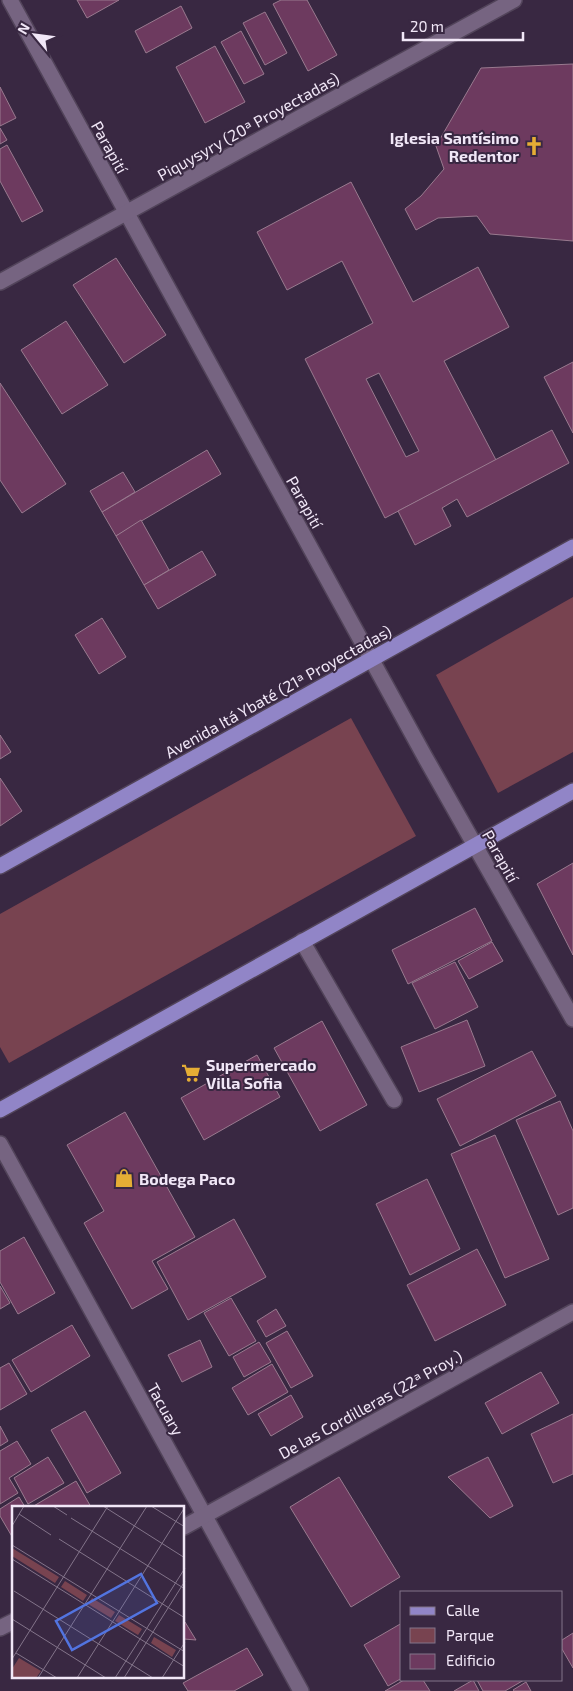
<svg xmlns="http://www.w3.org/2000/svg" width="573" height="1691" font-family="'Exo 2',sans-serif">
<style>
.green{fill:#784350}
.building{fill:#6d3a5f;stroke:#997a8f;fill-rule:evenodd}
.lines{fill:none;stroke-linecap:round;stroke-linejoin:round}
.minor-casing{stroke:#52445a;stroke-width:18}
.major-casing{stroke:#52445a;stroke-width:18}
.minor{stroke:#766481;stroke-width:15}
.major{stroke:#9185c7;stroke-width:15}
.labels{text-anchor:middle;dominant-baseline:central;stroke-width:4;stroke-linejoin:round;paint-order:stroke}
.street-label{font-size:16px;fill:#f1e7f7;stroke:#392842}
.poi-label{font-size:16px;font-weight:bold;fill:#f1e7f7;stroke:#392842;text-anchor:start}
.inset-road{fill:none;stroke:#83748a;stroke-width:1}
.view{fill:#5274e0;fill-opacity:0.15;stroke:#5274e0;stroke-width:2.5}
.inset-edge{fill:none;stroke:#f1e7f7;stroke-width:2.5}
</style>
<rect width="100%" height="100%" fill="#392842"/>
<g class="green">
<polygon points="573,597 573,752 498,793 436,675"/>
<polygon points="351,718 416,836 9,1063 0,1047 0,914"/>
</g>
<g class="building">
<polygon points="77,0 119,0 87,18"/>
<polygon points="281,0 307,0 337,55 308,71 273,4"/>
<polygon points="181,6 192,28 146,53 135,31"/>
<polygon points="265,12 287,53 265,65 243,23"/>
<polygon points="241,31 264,74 244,84 221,42"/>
<polygon points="215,46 245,102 205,123 176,67"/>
<polygon points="573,64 573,241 490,234 477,216 438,218 416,230 405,209 421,196 444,169 436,146 481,68"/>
<polygon points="0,87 16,118 0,126"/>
<polygon points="0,128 7,140 0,144"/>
<polygon points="7,145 43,211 22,222 0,181 0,149"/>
<path d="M 351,182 L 413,302 L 478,267 L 509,327 L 444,361 L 496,460 L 385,518 L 305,359 L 373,323 L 342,261 L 287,290 L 257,232 ZM 379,373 L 419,451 L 406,457 L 366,379 Z"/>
<polygon points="116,258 166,335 124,363 73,285"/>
<polygon points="66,321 108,385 62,414 21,350"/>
<polygon points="573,362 573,433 544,377"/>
<polygon points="0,383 66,484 22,513 0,480"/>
<polygon points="552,430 569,463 467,517 457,499 442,508 451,526 415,545 398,511"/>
<polygon points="207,450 221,474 116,536 102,512"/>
<polygon points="123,472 135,492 102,512 90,491"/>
<polygon points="141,520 169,570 144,585 116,536"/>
<polygon points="202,551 216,575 158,609 144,585"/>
<polygon points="102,618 126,657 99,674 75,635"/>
<polygon points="0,735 11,752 0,759"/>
<polygon points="0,778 22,811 0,826"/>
<polygon points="573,863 573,955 537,884"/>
<polygon points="475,908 492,941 408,984 392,950"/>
<polygon points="492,942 503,961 469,979 458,961"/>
<polygon points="455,962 478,1007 435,1029 412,983"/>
<polygon points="467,1020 485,1066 419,1092 401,1047"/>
<polygon points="322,1021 367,1105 320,1131 274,1048"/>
<polygon points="532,1051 556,1096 460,1146 437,1099"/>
<polygon points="257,1055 280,1097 204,1140 181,1098"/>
<polygon points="560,1101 573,1131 573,1208 558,1215 516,1120"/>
<polygon points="125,1112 195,1237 152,1261 168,1289 132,1309 84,1223 104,1211 67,1145"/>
<polygon points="495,1135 549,1259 505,1278 451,1154"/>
<polygon points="427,1179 460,1249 410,1275 376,1204"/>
<polygon points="234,1219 266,1277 188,1320 157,1262"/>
<polygon points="24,1237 55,1293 18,1314 0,1282 0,1251"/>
<polygon points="477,1249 506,1305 435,1341 407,1285"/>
<polygon points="0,1286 10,1303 0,1309"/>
<polygon points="231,1298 256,1341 229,1356 204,1313"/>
<polygon points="276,1309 286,1326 266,1337 257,1321"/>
<polygon points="72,1325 90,1356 31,1392 12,1360"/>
<polygon points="287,1331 313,1376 291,1388 266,1343"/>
<polygon points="200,1340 212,1367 182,1382 168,1355"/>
<polygon points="259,1342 271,1362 244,1377 233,1357"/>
<polygon points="9,1363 27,1394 0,1410 0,1368"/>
<polygon points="272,1364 288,1392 248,1415 232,1388"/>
<polygon points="541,1372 559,1403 502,1434 485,1403"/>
<polygon points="291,1395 303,1417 271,1436 258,1414"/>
<polygon points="85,1411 121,1473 87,1493 51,1430"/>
<polygon points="573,1414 573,1474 553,1483 531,1434"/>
<polygon points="0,1426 8,1441 0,1446"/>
<polygon points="17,1441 31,1464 9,1478 18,1493 0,1504 0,1451"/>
<polygon points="48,1457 64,1483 28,1504 14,1478"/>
<polygon points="488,1457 513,1506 490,1518 448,1477"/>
<polygon points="339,1477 400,1577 351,1607 290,1507"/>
<polygon points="76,1481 91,1507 32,1507"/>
<polygon points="19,1497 25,1507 14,1507 14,1540 0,1516 0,1509"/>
<polygon points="185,1622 196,1640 184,1639 184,1623"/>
<polygon points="402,1623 402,1678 388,1686 364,1645"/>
<polygon points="573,1633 573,1668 562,1649 562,1640"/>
<polygon points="247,1648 263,1675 234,1691 188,1691 183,1683"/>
<polygon points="404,1680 423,1680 430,1691 385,1691"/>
<polygon points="473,1680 479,1691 454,1691"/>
<polygon points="477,1680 524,1680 505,1691 483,1691"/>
<polygon points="526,1682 531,1691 514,1691 513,1690"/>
</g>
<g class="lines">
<g class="minor-casing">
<g id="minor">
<polyline points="10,0 425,757 573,1019"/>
<polyline points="0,282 514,0"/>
<polyline points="302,941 394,1100"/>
<polyline points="0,1144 301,1691"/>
<polyline points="184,1527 573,1312"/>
<polyline points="0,1628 14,1621"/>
</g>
</g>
<g class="major-casing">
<g id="major">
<polyline points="0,866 573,547"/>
<polyline points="0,1110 573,791"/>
</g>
</g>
<use href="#minor" class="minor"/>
<use href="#major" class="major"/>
</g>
<defs>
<g id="church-bare" transform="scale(1.5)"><path d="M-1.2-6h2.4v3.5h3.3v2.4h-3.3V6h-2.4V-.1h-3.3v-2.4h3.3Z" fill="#e5ad35" stroke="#392842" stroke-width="2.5" paint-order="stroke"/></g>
<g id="supermarket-bare" transform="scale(1.5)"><path d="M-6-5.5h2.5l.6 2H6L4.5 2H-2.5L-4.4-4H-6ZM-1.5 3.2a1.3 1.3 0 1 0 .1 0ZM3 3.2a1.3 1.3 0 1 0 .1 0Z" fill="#e5ad35" stroke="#392842" stroke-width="2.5" paint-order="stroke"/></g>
<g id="shop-bare" transform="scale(1.5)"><path d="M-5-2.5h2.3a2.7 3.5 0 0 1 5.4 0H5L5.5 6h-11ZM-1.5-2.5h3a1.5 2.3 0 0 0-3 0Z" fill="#e5ad35" stroke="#392842" stroke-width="2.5" paint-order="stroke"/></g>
</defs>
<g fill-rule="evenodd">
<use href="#church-bare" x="534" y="146"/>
<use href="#supermarket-bare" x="191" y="1073"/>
<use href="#shop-bare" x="124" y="1178"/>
</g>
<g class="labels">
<g class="street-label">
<text transform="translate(248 126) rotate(-29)">Piquysyry (20ª Proyectadas)</text>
<text transform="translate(110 147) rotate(61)">Parapití</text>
<text transform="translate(305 502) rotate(61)">Parapití</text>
<text transform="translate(278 691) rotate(-29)">Avenida Itá Ybaté (21ª Proyectadas)</text>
<text transform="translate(501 856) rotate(61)">Parapití</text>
<text transform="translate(370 1404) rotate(-29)">De las Cordilleras (22ª Proy.)</text>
<text transform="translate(166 1409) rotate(61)">Tacuary</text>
</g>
<g class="poi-label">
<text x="519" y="137" text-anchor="end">Iglesia Santísimo<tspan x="519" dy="18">Redentor</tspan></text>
<text x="206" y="1064">Supermercado<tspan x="206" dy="18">Villa Sofia</tspan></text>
<text x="139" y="1178">Bodega Paco</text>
</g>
</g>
<g transform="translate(12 1506)">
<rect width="172" height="172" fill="#392842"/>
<path d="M 0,42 L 47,71 L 43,77 L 0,50 ZM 53,75 L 75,89 L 71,95 L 49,81 ZM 80,92 L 103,106 L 99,112 L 76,98 ZM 107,109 L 130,123 L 126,129 L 103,115 ZM 142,131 L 164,144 L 160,151 L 139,137 ZM 7,152 L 29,165 L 24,172 L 0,172 L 0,163 Z" fill="#784350"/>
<path class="inset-road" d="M 41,0 L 55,9M 91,0 L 173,52M 139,0 L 173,21M 7,8 L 39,29M 59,12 L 173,83M 0,20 L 12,0M 47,33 L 173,112M 0,39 L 173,146M 0,53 L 173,161M 2,85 L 141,172M 0,113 L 94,172M 128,133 L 173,62M 134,137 L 173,75M 4,147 L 45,172M 0,153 L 96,0M 26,172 L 135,0M 65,172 L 173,1M 103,172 L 128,133M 112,172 L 134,137M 150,172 L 173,136"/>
<path class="view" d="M 129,68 L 145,97 L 60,144 L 44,115 Z"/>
<rect width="172" height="172" class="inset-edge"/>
</g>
<rect x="400" y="1591" width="162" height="90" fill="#392842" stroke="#83748a"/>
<rect x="410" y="1607" width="25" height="8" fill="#9185c7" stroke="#83748a"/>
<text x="446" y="1616" font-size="15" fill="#f1e7f7">Calle</text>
<rect x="410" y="1628" width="25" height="15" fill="#784350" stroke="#83748a"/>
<text x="446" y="1641" font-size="15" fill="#f1e7f7">Parque</text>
<rect x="410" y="1654" width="25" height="15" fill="#6d3a5f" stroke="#83748a"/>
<text x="446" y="1666" font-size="15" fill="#f1e7f7">Edificio</text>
<g transform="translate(35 35) rotate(299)" stroke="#392842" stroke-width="4" paint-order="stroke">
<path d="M0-4L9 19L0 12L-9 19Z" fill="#f1e7f7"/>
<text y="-8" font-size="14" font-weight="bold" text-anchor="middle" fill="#f1e7f7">N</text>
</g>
<path d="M403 32v8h120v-8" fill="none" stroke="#f1e7f7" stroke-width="2.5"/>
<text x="410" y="32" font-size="15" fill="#f1e7f7" stroke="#392842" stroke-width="4" paint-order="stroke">20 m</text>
</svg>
